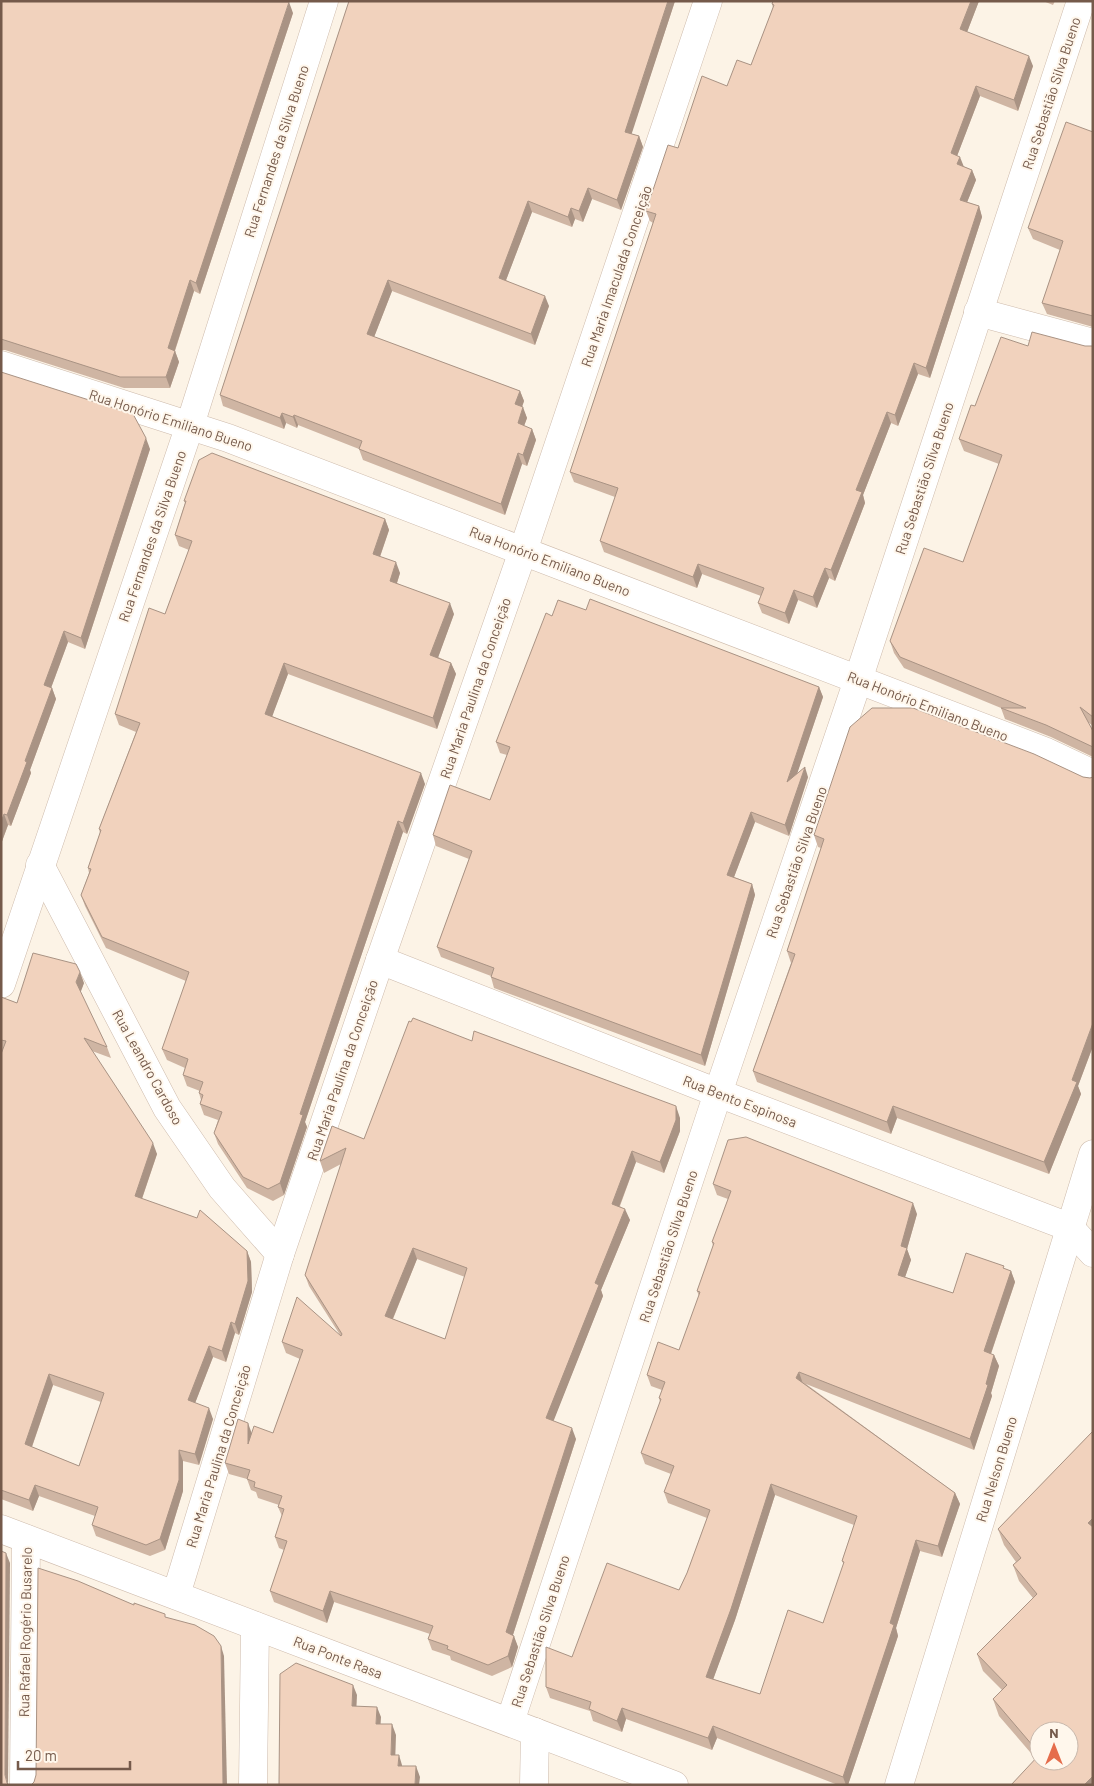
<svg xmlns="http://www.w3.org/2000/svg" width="1094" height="1786" font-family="Barlow,sans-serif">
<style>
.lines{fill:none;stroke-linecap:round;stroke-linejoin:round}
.minor-casing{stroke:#cebbac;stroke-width:29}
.minor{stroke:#fff;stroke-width:28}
.wall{fill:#cfb5a3;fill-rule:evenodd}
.shaded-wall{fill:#a99384}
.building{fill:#f1d2bd;stroke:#a99384;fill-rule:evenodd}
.labels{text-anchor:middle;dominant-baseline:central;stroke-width:4;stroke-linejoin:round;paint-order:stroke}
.street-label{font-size:14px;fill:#755a4b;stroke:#fff7ec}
</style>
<rect width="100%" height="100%" fill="#fcf3e6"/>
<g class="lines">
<g class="minor-casing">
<g id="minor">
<polyline points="978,312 1093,343"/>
<polyline points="1,365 228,438 1044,751 1093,774"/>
<polyline points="40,865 167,1108 222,1188 280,1254"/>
<polyline points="380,960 718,1093 1069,1227 1093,1253"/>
<polyline points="1,984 190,425 324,1"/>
<polyline points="1,1529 674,1785"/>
<polyline points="176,1595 280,1254 380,960 523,551 708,1"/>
<polyline points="510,1722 718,1093 858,680 1081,1"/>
<polyline points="24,1785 26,1539"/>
<polyline points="253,1785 255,1626"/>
<polyline points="534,1785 535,1732"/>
<polyline points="899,1785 1093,1154"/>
</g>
</g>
<use href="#minor" class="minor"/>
</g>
<g class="wall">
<polygon points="1,1 293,13 200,294 194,291 175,351 179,362 170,388 124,388 5,350 1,350"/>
<polygon points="349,1 675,1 631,134 639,136 643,147 621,210 592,199 583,222 575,219 572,227 532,212 506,280 549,306 535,345 392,291 374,337 520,391 524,401 522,407 527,418 524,426 532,429 536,440 527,466 522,464 505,515 363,460 359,449 298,425 297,428 286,423 284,429 223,406 220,395"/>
<polygon points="773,1 979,1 967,32 1033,66 1018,111 980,96 957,156 963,166 972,170 976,180 967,202 979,206 982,217 930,378 918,374 898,426 891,423 863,495 865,503 835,581 829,578 817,608 798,600 789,624 762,613 758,603 761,596 702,574 697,588 604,552 600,541 615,497 574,482 570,472 653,223 650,221 646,211 678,148 727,86 751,65 773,8 772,4"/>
<polygon points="1043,1 1055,1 1053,5"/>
<polygon points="1093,132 1093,327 1047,314 1042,303 1060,250 1033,239 1028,228"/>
<polygon points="1028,346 1093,346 1093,726 1088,722 1093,731 1093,757 1051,737 1005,719 1001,708 904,668 894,653 890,641 963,562 999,464 964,451 959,439 975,406"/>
<polygon points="1,372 150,449 85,649 68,642 51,688 52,688 56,699 30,770 31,773 11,826 8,825 1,844"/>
<polygon points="184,501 385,519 389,530 380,557 400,573 397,583 454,614 438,657 451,663 456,674 437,729 288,674 272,716 425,784 407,834 403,832 305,1122 307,1127 284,1195 273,1201 247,1188 218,1144 214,1133 218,1120 204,1115 200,1104 201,1100 199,1093 200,1091 187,1086 183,1075 185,1068 167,1060 162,1049 186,981 106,948 85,906 81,895 89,873 88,868 100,833 99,829 136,732 119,725 115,714 165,614 189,550 179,546 175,535 185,503"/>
<polygon points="586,610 819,687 823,697 797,773 808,777 789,836 755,822 734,877 752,884 755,895 705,1066 494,988 491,977 491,976 441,957 437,947 469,859 436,846 433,835 490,800 507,755 500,753 496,742 552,616"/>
<polygon points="1083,777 1090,778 1093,777 1093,1046 1078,1086 1081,1094 1049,1174 897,1118 891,1134 757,1082 753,1071 791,963 787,951 821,848 818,847 814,835"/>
<path d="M 84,983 L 80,992 L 107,1047 L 111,1058 L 92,1051 L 157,1154 L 142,1199 L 247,1251 L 251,1262 L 252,1292 L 239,1335 L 235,1333 L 226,1362 L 213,1357 L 195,1403 L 213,1419 L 199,1465 L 183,1461 L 183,1491 L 165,1550 L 150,1556 L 96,1536 L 92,1525 L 95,1516 L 39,1496 L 33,1511 L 1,1499 L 1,1054 L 3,1050 L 1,1049 L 1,997 L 17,1003 ZM 53,1385 L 101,1402 L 79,1466 L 32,1447 Z"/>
<path d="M 472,1041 L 680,1118 L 680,1131 L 664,1173 L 636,1162 L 620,1206 L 630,1220 L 601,1290 L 603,1296 L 553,1421 L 576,1439 L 513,1635 L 518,1647 L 512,1667 L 492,1676 L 451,1660 L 450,1656 L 432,1650 L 428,1639 L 430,1634 L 334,1602 L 327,1623 L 274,1602 L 270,1591 L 284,1550 L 279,1548 L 275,1537 L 282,1516 L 278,1507 L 279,1505 L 258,1498 L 256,1492 L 251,1490 L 247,1479 L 229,1474 L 225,1463 L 251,1433 L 273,1433 L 300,1359 L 286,1353 L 282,1342 L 340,1335 L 309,1286 L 305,1275 L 341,1164 L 324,1173 L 320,1161 L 332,1126 L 364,1139 ZM 417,1259 L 465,1277 L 445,1339 L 393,1319 Z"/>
<path d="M 713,1184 L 917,1214 L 907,1249 L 911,1260 L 905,1277 L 953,1293 L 1005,1269 L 1011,1271 L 1015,1282 L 991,1354 L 994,1355 L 999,1366 L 991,1393 L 992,1396 L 974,1450 L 806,1384 L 955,1493 L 960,1504 L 942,1557 L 920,1551 L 896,1628 L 898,1636 L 848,1785 L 838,1785 L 717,1738 L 712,1750 L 626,1719 L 622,1732 L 593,1721 L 590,1711 L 550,1698 L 546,1687 L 572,1657 L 679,1590 L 687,1573 L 707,1518 L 668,1503 L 664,1492 L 671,1474 L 645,1464 L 641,1453 L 660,1402 L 659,1398 L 662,1390 L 651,1386 L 647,1375 L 679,1350 L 699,1296 L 697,1291 L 713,1246 L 712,1242 L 728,1199 L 717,1195 ZM 775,1495 L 854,1525 L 842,1561 L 844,1565 L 823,1623 L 760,1694 L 713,1679 L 735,1620 Z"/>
<path d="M 1093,1431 L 1093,1785 L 1011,1785 L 1036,1759 L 999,1716 L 993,1699 L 1002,1690 L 983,1671 L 977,1654 L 1033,1598 L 1019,1581 L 1013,1565 L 1016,1562 L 1004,1545 L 998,1529 ZM 1039,1731 L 1069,1731 L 1069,1761 L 1039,1761 Z"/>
</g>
<g class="shaded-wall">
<polygon points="668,1 675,1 629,142 625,132"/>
<polygon points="971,1 979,1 964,40 960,29"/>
<polygon points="289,2 293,13 200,294 196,283"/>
<polygon points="1029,56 1033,66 1018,111 1014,100"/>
<polygon points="976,86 980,96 954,164 951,153"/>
<polygon points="639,136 643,147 621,210 617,200"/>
<polygon points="960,157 964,167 957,164"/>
<polygon points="972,170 976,180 964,210 960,200"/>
<polygon points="588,188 592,199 583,222 579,211"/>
<polygon points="528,201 532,212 503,288 499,278"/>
<polygon points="979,206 982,217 930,378 926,368"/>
<polygon points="571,208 575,219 572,227 568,217"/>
<polygon points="190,280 194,291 172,359 168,348"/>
<polygon points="388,280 392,291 371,345 367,334"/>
<polygon points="545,296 549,306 535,345 531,334"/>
<polygon points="175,351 179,362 170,388 166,377"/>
<polygon points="914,363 918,374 898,426 895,415"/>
<polygon points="520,391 524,401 519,415 515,404"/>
<polygon points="523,407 527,418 521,434 518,423"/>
<polygon points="887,412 891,423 863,495 865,503 835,581 831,570 856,490"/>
<polygon points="282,413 286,423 284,429 280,418"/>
<polygon points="294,415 298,425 297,428 293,417"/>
<polygon points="532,429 536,440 527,466 523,455"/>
<polygon points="146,438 150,449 85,649 81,638"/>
<polygon points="518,453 522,464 505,515 501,504"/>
<polygon points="385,519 389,530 377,565 373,554"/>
<polygon points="396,562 400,573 394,592 390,581"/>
<polygon points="698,564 702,574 697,588 693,577"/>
<polygon points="825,568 829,578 817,608 813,597"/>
<polygon points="794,590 798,600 789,624 785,613"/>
<polygon points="450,603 454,614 435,666 430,655"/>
<polygon points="64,631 68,642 48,696 44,685"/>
<polygon points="284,663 288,674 269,725 265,714"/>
<polygon points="451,663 456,674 437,729 433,718"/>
<polygon points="819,687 823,697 791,792 787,782"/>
<polygon points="52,688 56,699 30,770 31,773 11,826 7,815 25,761"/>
<polygon points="805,767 808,777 789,836 785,825"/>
<polygon points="421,773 425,784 407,834 403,823"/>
<polygon points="751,812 755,822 731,885 727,875"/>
<polygon points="4,814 8,825 1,844 1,822"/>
<polygon points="398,821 403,832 305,1122 307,1127 284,1195 280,1183 300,1114"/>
<polygon points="752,884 755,895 705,1066 701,1055"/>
<polygon points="80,972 84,983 80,994 76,982"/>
<polygon points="1093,1023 1093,1046 1078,1086 1081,1094 1049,1174 1044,1162 1072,1080"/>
<polygon points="676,1106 680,1118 680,1131 664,1173 660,1162"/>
<polygon points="893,1106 897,1118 891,1134 887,1122"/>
<polygon points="153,1143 157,1154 139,1207 135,1196"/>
<polygon points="632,1151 636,1162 616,1215 612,1204"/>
<polygon points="913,1203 917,1214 907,1249 911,1260 902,1286 898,1275 901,1246"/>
<polygon points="625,1209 630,1220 601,1290 603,1296 550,1430 546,1418 595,1283"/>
<polygon points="413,1248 417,1259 389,1328 385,1316"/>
<polygon points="247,1251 251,1262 252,1292 239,1335 235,1324"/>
<polygon points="1011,1271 1015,1282 988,1362 984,1351"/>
<polygon points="231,1322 235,1333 226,1362 222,1351"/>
<polygon points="209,1346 213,1357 192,1411 188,1400"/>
<polygon points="994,1355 999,1366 991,1393 992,1396 974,1450 970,1439"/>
<polygon points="799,1372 803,1384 796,1378"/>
<polygon points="49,1374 53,1385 29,1455 25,1444"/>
<polygon points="209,1408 213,1419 199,1465 195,1454"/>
<polygon points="248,1423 252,1434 248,1444"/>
<polygon points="572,1428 576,1439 510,1644 506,1632"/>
<polygon points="179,1450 183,1461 183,1491 165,1550 160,1539"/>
<polygon points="771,1484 775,1495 735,1620 710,1688 706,1677"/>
<polygon points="35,1485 39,1496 33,1511 29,1500"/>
<polygon points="955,1493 960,1504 942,1557 938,1546"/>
<polygon points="1093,1518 1093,1535 1088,1523"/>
<polygon points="916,1540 920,1551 896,1628 898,1636 848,1785 846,1785 843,1777 890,1623"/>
<polygon points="6,1553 10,1563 8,1785 5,1775"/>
<polygon points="330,1591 334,1602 327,1623 323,1611"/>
<polygon points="514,1636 518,1647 512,1667 508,1656"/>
<polygon points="221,1646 224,1656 227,1785 223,1785"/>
<polygon points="353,1685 357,1695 356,1716 352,1706"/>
<polygon points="377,1707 381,1717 380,1734 376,1724"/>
<polygon points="622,1708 626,1719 622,1732 617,1721"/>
<polygon points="392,1724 396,1735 395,1765 391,1755"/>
<polygon points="713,1726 717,1738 712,1750 708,1738"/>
<polygon points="399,1755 402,1765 402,1777 398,1766"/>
<polygon points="416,1766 420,1777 419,1785 415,1785"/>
<polygon points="1093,1776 1093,1785 1084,1785"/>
</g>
<g class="building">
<polygon points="1,1 289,2 196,283 190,280 168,348 175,351 166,377 120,377 1,339"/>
<polygon points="349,1 668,1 625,132 639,136 617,200 588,188 579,211 571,208 568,217 528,201 499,278 545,296 531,334 388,280 367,334 520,391 515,404 523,407 518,423 532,429 523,455 518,453 501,504 359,449 362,441 294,415 293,417 282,413 280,418 220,395"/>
<polygon points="773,1 971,1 960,29 1029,56 1014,100 976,86 951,153 960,157 957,164 972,170 960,200 979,206 926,368 914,363 895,415 887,412 856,490 862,492 831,570 825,568 813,597 794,590 785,613 758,603 764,588 698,564 693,577 600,541 618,488 570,472 656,214 646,211 668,145 678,148 702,76 727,86 737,60 751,65 774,5 772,4"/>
<polygon points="1066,122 1093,132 1093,316 1042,303 1063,241 1028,228"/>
<polygon points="1032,332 1085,346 1093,346 1093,717 1080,707 1093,731 1093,747 1046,725 1001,708 1026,708 900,657 890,641 924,548 963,562 1002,455 959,439 971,405 975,406 1001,337 1028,346"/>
<polygon points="1,372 133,414 146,438 81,638 64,631 44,685 52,688 25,761 27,762 7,815 4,814 1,822"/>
<polygon points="212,453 385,519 373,554 396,562 390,581 450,603 430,655 451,663 433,718 284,663 265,714 421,773 403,823 398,821 300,1114 303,1115 280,1183 268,1189 243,1177 214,1133 222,1112 200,1104 203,1095 199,1093 203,1082 183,1075 188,1059 162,1049 189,972 102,937 81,895 91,869 88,868 101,830 99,829 140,723 115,714 149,608 165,614 192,541 175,535 186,501 184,501 199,460"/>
<polygon points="590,599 819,687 787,782 805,767 785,825 751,812 727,875 752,884 701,1055 491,977 494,968 437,947 472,851 433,835 450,785 490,800 510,747 496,742 546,613 552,616 558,600 586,610"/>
<polygon points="872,708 913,708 1034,754 1083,777 1090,778 1093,777 1093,1023 1072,1080 1077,1082 1044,1162 893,1106 887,1122 753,1071 795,954 787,951 824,839 814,835 850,727"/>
<path d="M 33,953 L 76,964 L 80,972 L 76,982 L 107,1047 L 84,1038 L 153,1143 L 135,1196 L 197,1218 L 200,1210 L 247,1251 L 248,1281 L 235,1324 L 231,1322 L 222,1351 L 209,1346 L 188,1400 L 209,1408 L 195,1454 L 179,1450 L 179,1480 L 160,1539 L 146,1545 L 92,1525 L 98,1507 L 35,1485 L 29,1500 L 1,1490 L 1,1054 L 6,1041 L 1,1040 L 1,997 L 17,1003 ZM 49,1374 L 104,1393 L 79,1466 L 25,1444 Z"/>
<path d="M 413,1018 L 472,1041 L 474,1031 L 676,1106 L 676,1120 L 660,1162 L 632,1151 L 612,1204 L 625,1209 L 595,1283 L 599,1285 L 546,1418 L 572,1428 L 506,1632 L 514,1636 L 508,1656 L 488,1665 L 447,1649 L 448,1646 L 428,1639 L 433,1626 L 330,1591 L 323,1611 L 270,1591 L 287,1541 L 275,1537 L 284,1509 L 278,1507 L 282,1496 L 254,1487 L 255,1482 L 247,1479 L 250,1470 L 225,1463 L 238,1419 L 248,1423 L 248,1444 L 254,1426 L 273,1433 L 303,1350 L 282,1342 L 297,1297 L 341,1336 L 342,1334 L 305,1275 L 346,1148 L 320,1161 L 332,1126 L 364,1139 L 409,1021 L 411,1022 ZM 413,1248 L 467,1268 L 445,1339 L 385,1316 Z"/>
<path d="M 746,1137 L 913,1203 L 901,1246 L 907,1248 L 898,1275 L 953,1293 L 966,1253 L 1004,1266 L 1003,1268 L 1011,1271 L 984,1351 L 994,1355 L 986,1384 L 988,1385 L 970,1439 L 799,1372 L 796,1378 L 955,1493 L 938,1546 L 916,1540 L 890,1623 L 894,1625 L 843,1777 L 713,1726 L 708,1738 L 622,1708 L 617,1721 L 589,1709 L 591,1702 L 546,1687 L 546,1647 L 572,1657 L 607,1563 L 679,1590 L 687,1573 L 710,1510 L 664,1492 L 674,1466 L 641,1453 L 661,1399 L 659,1398 L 665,1382 L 647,1375 L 658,1342 L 679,1350 L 700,1292 L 697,1291 L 714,1243 L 712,1242 L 731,1191 L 713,1184 L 728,1140 ZM 771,1484 L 857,1516 L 842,1561 L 844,1562 L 823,1623 L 788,1610 L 760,1694 L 706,1677 L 731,1609 Z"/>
<polygon points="1093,1431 1093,1518 1088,1523 1093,1527 1093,1776 1084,1785 1011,1785 1039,1755 1039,1761 1069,1761 1069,1731 1039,1731 1039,1753 993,1699 1007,1685 977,1654 1037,1594 1013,1565 1021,1558 998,1529"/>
<polygon points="1,1551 6,1553 5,1775 7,1783 9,1785 1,1785"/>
<polygon points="38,1568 78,1581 134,1605 134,1603 165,1614 165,1617 195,1625 214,1636 221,1646 223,1785 31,1785 34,1782 36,1775"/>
<polygon points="296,1663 353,1685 352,1706 377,1707 376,1724 392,1724 391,1755 399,1755 398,1766 416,1766 415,1785 279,1785 280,1674"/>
</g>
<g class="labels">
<g class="street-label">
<text transform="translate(1051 93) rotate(-72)">Rua Sebastião Silva Bueno</text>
<text transform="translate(276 151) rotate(-72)">Rua Fernandes da Silva Bueno</text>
<text transform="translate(616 276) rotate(-71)">Rua Maria Imaculada Conceição</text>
<text transform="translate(171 420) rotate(18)">Rua Honório Emiliano Bueno</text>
<text transform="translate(924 478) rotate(-72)">Rua Sebastião Silva Bueno</text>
<text transform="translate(152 536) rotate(-71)">Rua Fernandes da Silva Bueno</text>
<text transform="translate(550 561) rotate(21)">Rua Honório Emiliano Bueno</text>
<text transform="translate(475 688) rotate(-71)">Rua Maria Paulina da Conceição</text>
<text transform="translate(928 706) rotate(21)">Rua Honório Emiliano Bueno</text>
<text transform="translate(796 862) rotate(-71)">Rua Sebastião Silva Bueno</text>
<text transform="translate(148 1067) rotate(61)">Rua Leandro Cardoso</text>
<text transform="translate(342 1070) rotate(-71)">Rua Maria Paulina da Conceição</text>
<text transform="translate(740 1101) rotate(21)">Rua Bento Espinosa</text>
<text transform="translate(668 1246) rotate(-72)">Rua Sebastião Silva Bueno</text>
<text transform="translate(218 1456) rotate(-73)">Rua Maria Paulina da Conceição</text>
<text transform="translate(996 1469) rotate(-73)">Rua Nelson Bueno</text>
<text transform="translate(540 1631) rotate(-72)">Rua Sebastião Silva Bueno</text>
<text transform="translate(25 1632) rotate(-89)">Rua Rafael Rogério Busarelo</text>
<text transform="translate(338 1657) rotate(21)">Rua Ponte Rasa</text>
</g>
</g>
<rect width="1094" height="1786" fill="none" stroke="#755a4b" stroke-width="5"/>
<g transform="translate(1054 1746)"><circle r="24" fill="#fff7ec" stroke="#c8b8ac"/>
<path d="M0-4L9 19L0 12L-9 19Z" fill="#e56d4c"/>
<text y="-8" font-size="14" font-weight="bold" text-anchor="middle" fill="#755a4b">N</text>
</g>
<path d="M18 1761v8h112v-8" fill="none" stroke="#755a4b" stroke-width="2.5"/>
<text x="25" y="1761" font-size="15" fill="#755a4b" stroke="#fff7ec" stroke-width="4" paint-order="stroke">20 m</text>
</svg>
